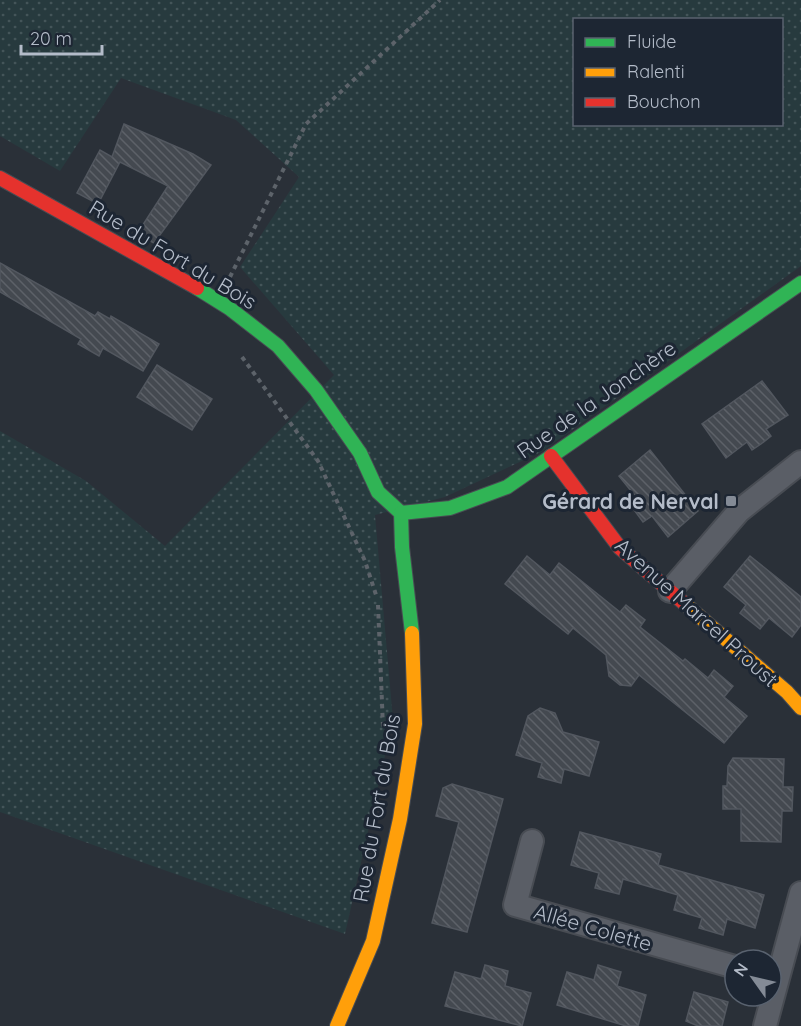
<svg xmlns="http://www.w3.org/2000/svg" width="801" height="1026" font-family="Quicksand,sans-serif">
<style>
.grass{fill:url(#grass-dots);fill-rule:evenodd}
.building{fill:url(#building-back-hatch);stroke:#52575f;stroke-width:1.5}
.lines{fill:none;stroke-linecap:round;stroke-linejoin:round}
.street-casing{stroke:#484c53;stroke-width:26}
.fast-casing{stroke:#484c53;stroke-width:16}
.slow-casing{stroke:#484c53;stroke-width:16}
.jam-casing{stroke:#484c53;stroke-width:16}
.path{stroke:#5d636a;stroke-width:4;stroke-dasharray:4.5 4.5;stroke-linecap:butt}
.street{stroke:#5a5e66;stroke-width:22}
.fast{stroke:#30b455;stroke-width:14}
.slow{stroke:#ff9f0a;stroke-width:14}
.jam{stroke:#e5322d;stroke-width:14}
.poi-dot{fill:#848b96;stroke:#1d2633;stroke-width:2}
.labels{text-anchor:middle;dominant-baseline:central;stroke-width:6;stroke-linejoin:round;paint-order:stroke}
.street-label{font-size:21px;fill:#b4bcc9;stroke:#1d2633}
.poi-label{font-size:21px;font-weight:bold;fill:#b4bcc9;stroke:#1d2633;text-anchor:end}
</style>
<defs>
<pattern id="grass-dots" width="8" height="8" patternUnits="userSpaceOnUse" patternTransform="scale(1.5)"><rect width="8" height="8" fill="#273a3e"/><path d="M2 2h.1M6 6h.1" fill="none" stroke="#445559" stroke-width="1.8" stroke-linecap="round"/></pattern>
<pattern id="building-back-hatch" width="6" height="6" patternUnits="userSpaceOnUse" patternTransform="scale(1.5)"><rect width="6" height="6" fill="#444950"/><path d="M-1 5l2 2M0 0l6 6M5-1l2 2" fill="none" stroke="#5d6168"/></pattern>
</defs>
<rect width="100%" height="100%" fill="#2a3038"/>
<path class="grass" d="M 0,0 L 801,0 L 801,266 L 541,452 L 445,497 L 375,515 L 393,720 L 345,934 L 0,812 L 0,431 L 86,481 L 165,546 L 334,375 L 240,267 L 299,177 L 236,120 L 121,78 L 60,171 L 0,136 ZM 574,20 L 782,20 L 782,124 L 574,124 Z"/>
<g class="building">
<polygon points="124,124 193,154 211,165 154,243 137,234 168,186 120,162 98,204 77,193 100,150 112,157"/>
<polygon points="0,263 95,316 98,312 110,319 111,316 159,344 143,371 103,348 99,356 78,344 81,339 0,292"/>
<polygon points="157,365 212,399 192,430 137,397"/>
<polygon points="762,381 788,415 766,429 771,436 761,444 752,450 747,442 726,458 702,424"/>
<polygon points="650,450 698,511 668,537 652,516 643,522 629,503 636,497 619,476"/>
<polygon points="527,556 550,575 559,563 620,612 626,605 645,620 640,627 683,661 685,659 708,678 714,670 733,686 724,697 747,716 724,743 639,675 631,686 620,685 609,676 606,655 573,628 568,634 505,584"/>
<polygon points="750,556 801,597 801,625 792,637 769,618 760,629 740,613 746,605 724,587"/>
<polygon points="540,708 555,713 563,732 599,742 589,776 564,769 561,783 538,777 542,763 516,755 528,716"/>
<polygon points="733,758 784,759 783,787 793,787 792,811 782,811 781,842 741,841 741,809 723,809 723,786 727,786 728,766"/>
<polygon points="452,784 503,799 467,932 432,923 459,822 436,816 443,788"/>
<polygon points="580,832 661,854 658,865 764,895 755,928 727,919 723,935 699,928 702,918 674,910 678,895 623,879 619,894 595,888 599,873 571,865"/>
<polygon points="485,965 508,971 505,986 531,993 522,1026 445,1006 455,972 481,979"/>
<polygon points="598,965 621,972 617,986 646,995 638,1026 626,1026 557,1005 567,972 594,980"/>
<polygon points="694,992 728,1002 722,1026 698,1026 686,1021"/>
</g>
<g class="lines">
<g class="street-casing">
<g id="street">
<polyline points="670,591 739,511 801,462"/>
<polyline points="532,841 515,905 735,967"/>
<polyline points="765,1026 801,893"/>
</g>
</g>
<g class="fast-casing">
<g id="fast">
<polyline points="197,288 229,308 278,346 316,390 360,453 378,492 401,513 402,547 412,633"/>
<polyline points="401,513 450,508 507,487 801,283"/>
</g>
</g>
<g class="slow-casing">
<g id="slow">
<polyline points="685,604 787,692 801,708"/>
<polyline points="337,1026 373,941 400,819 415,724 412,633"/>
</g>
</g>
<g class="jam-casing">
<g id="jam">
<polyline points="0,178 197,288"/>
<polyline points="551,456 620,548 685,604"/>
</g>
</g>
<g class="path">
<polyline points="230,277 306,124 440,0"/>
<polyline points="242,357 318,461 365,561 377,598"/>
<polyline points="378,605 383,727"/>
</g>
<use href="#street" class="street"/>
<use href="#fast" class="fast"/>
<use href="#slow" class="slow"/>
<use href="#jam" class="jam"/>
</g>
<rect class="poi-dot" x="725" y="495" width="12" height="12" rx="3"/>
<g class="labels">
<g class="street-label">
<text transform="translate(173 254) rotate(31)">Rue du Fort du Bois</text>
<text transform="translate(596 399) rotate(-35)">Rue de la Jonchère</text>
<text transform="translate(697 612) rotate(42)">Avenue Marcel Proust</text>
<text transform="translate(376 808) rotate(-80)">Rue du Fort du Bois</text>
<text transform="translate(593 927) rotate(16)">Allée Colette</text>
</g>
<g class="poi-label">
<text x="719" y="501">Gérard de Nerval</text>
</g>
</g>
<rect x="573" y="18" width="210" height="108" fill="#1d2633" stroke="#59626f" stroke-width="1.5"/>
<rect x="585" y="38" width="30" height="9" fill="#30b455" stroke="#59626f" stroke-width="1.5"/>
<text x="627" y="48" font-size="18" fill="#b4bcc9">Fluide</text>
<rect x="585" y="68" width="30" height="9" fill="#ff9f0a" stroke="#59626f" stroke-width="1.5"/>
<text x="627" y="78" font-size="18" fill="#b4bcc9">Ralenti</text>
<rect x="585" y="98" width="30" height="9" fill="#e5322d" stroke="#59626f" stroke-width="1.5"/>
<text x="627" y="108" font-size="18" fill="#b4bcc9">Bouchon</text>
<g transform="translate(753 978) rotate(304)"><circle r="28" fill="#1d2633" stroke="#59626f" stroke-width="1.5"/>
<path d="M0-4.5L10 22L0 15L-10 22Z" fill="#848b96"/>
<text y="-9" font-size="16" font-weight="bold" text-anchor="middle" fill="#b4bcc9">N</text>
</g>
<path d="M21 45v9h81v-9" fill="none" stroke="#b4bcc9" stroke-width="3"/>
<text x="30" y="45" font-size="18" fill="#b4bcc9" stroke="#1d2633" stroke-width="4.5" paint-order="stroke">20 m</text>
</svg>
